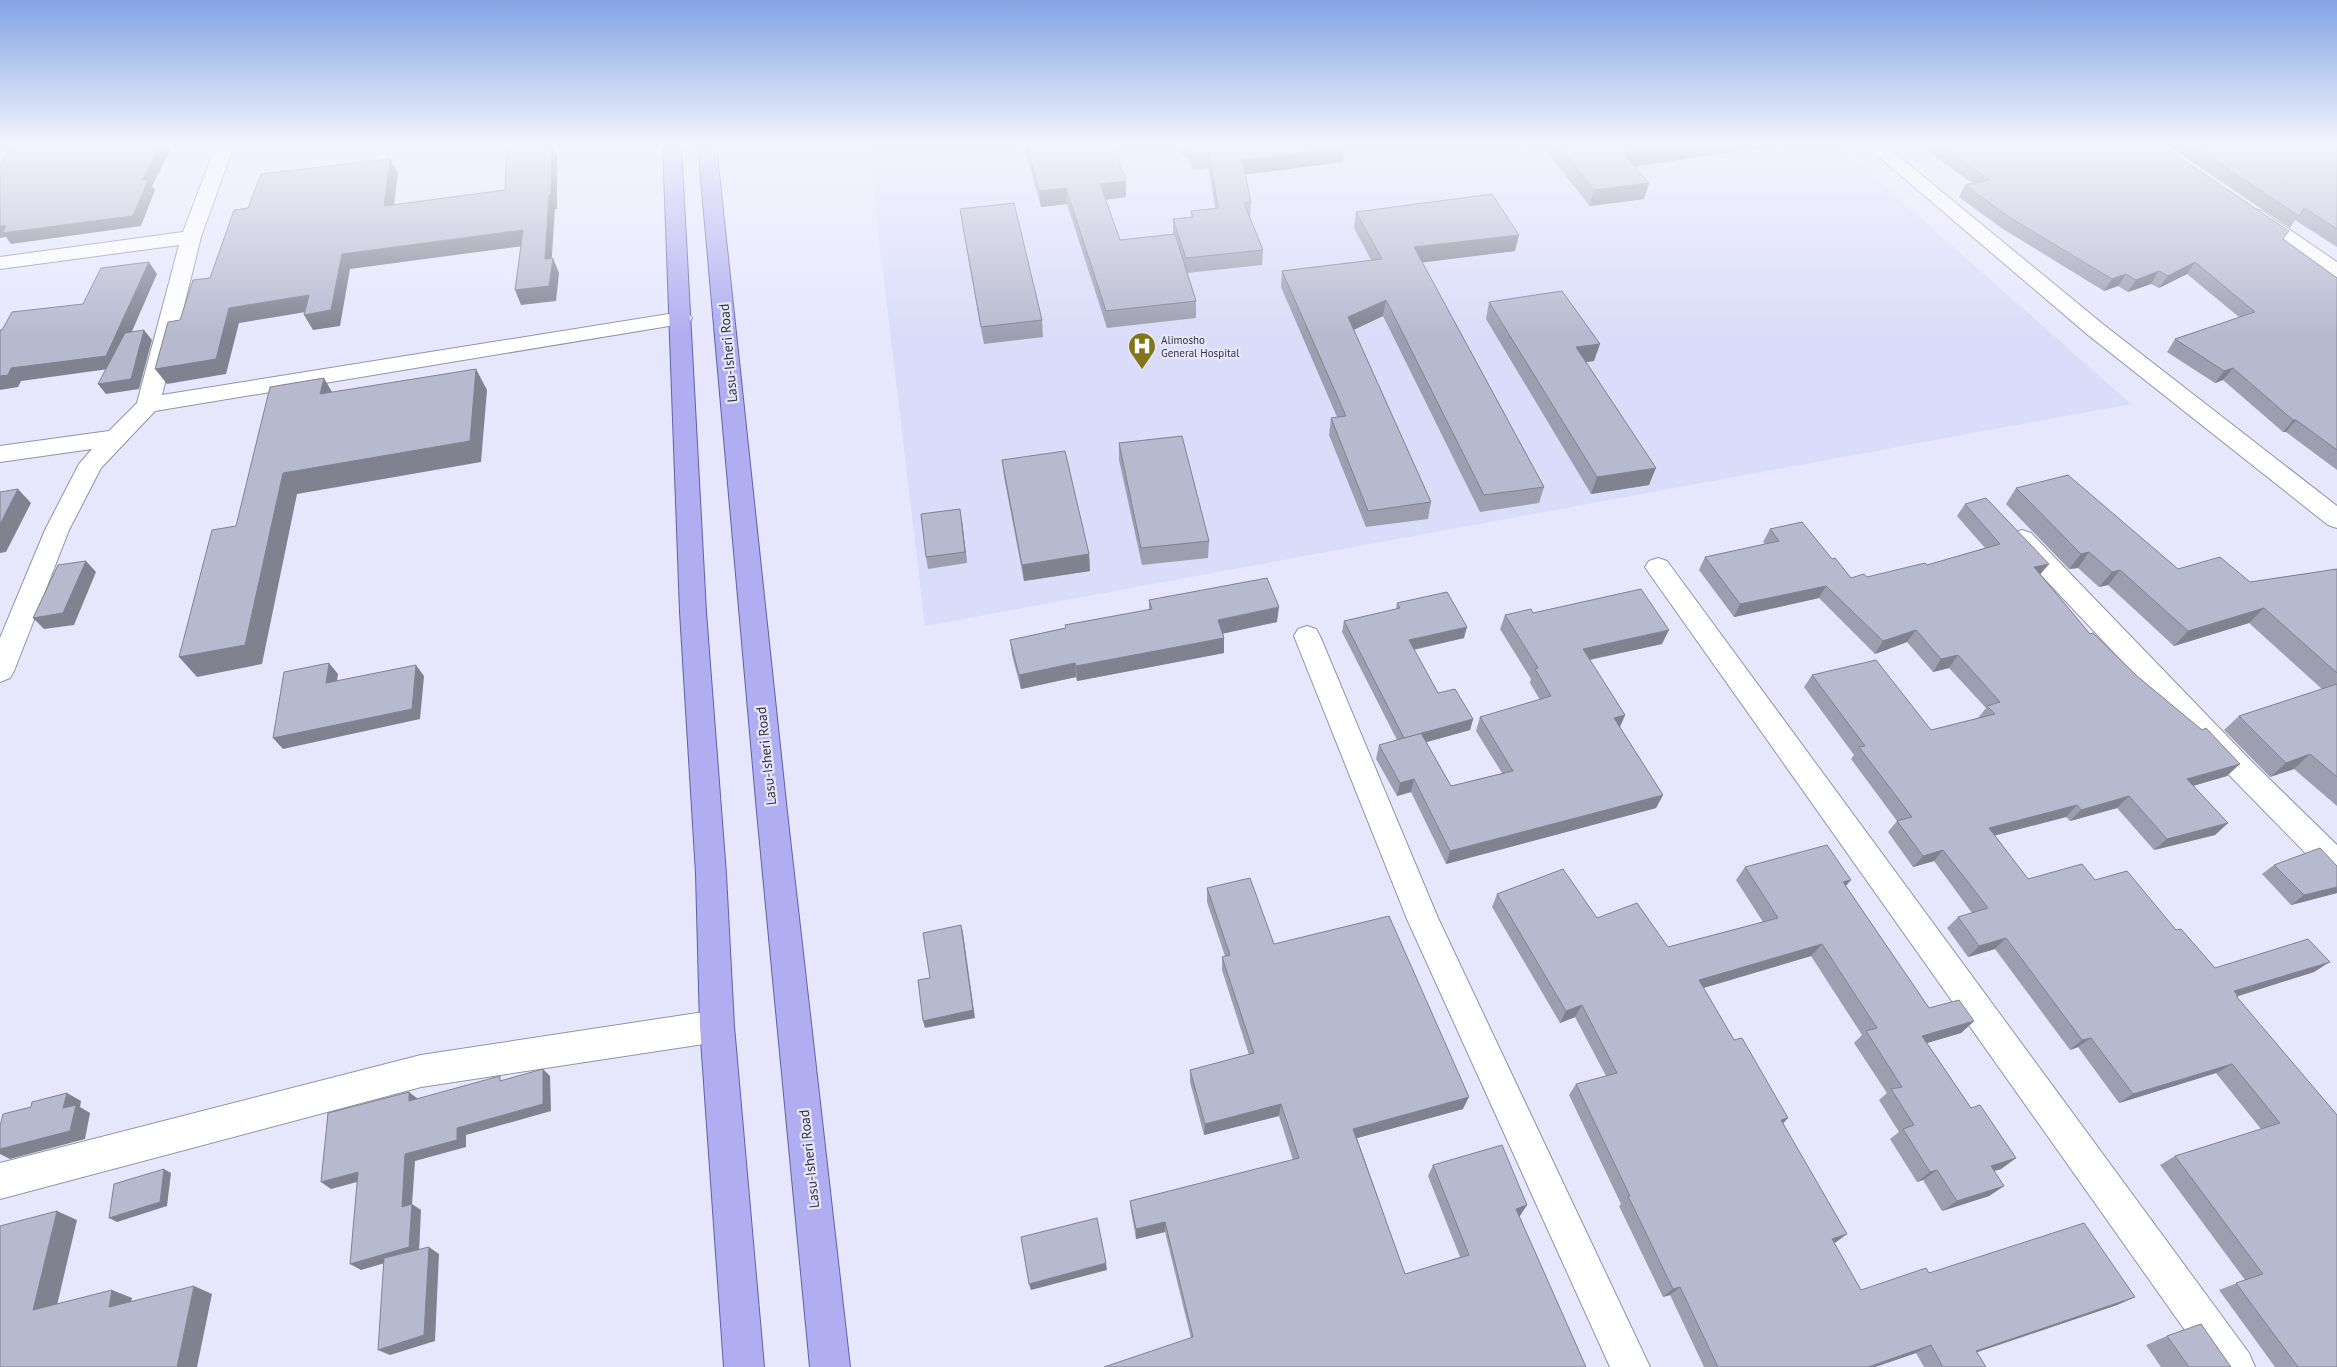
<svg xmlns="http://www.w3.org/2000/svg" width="2337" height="1367" font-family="'PT Sans',sans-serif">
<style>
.built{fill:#dadcf9}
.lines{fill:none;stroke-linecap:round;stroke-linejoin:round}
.minor-casing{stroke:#9193a7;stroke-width:2}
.primary-casing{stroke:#625fab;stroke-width:2}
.minor{fill:#fff;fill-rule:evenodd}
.primary{fill:#b0adf0;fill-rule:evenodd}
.wall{fill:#9d9fb1}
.shaded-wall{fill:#808290}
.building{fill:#b7b9ce;stroke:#808290}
.labels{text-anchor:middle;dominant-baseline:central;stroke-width:4.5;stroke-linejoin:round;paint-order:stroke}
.far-poi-label{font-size:11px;fill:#34353d;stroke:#e6e7fd;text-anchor:start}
.street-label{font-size:14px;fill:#34353d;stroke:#e6e7fd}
</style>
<rect width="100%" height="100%" fill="#e6e7fd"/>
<polygon class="built" points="868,145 1838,145 2131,404 925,626"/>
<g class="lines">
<g class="minor-casing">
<g id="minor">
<polygon points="216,145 234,145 201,237 162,395 681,312 689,313 692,318 689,323 681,324 155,411 101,468 69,530 14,671 10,678 0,682 0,638 45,530 79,464 92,449 0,462 0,446 109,431 137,403 179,245 0,269 0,257 183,232"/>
<polygon points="1865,145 1885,145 2104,325 2337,506 2337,528 2328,525 2088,335"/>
<polygon points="2255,209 2262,211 2337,262 2337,277 2330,275 2248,219 2245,215 2248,211"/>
<polygon points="2022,530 2031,533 2252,762 2337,845 2337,878 2326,874 2232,778 2013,545 2009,539 2013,533"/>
<polygon points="1658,558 1667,561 2249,1353 2255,1367 2211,1367 1649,573 1645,567 1649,561"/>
<polygon points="1307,626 1316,629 1320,636 1438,918 1650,1367 1610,1367 1407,919 1294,636 1298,629"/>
<polygon points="717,1010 729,1015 734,1026 729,1037 717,1042 421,1087 0,1199 0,1163 421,1055"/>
</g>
</g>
<g class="primary-casing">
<g id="primary">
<polygon points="663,145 681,145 706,612 726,874 734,1026 764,1367 724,1367 700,1026 696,874 680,612"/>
<polygon points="698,145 716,145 787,812 850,1367 810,1367 757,812"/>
</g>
</g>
<use href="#minor" class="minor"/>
<use href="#primary" class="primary"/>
</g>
<g class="wall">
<polygon points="1024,145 1113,145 1126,181 1126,197 1106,200 1120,240 1173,234 1173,219 1191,217 1191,211 1215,209 1209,168 1193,170 1187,156 1183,157 1179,145 1343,145 1344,148 1343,162 1245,174 1251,202 1250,217 1263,250 1262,265 1187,273 1196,301 1196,318 1107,328 1067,204 1041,207"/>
<polygon points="1541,145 1778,145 1634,166 1649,183 1644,199 1590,206"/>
<polygon points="1919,145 2161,145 2283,239 2337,278 2337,470 2286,432 2283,432 2223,380 2215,383 2167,352 2175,339 2239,317 2187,274 2159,288 2151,284 2128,292 2118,286 2104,291 2003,229 1959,197 1965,185 1972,183"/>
<polygon points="2167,145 2337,145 2337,247 2295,220 2290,228"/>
<polygon points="960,209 1042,320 1043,337 984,344 962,225"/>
<polygon points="1356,212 1515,251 1422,262 1544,487 1539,503 1480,512 1383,316 1353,330 1431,502 1428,519 1366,527 1329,435 1331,418 1337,417 1281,287 1282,271 1371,260 1354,228"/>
<polygon points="1489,302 1594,361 1586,362 1649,485 1591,494 1486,319"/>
<polygon points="1119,443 1209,541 1208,558 1142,565 1119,460"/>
<polygon points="1002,460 1089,554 1090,571 1024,581 1004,477"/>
<polygon points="2016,488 2178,569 2250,582 2337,569 2337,806 2294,769 2270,777 2224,730 2239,716 2322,689 2249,623 2174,646 2108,585 2099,587 2078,568 2069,569 2006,504"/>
<polygon points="1965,504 2041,575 2090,634 2227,776 2193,786 2228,823 2215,835 2154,850 2117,808 2070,821 2066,817 1994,835 2028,879 2095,880 2176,930 2215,968 2314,972 2236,997 2337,1115 2337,1367 2275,1367 2219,1290 2245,1280 2160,1165 2175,1156 2261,1129 2216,1073 2119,1103 2078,1047 2070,1050 1995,949 1968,957 1947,928 1958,917 1972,913 1934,861 1913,867 1888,832 1897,821 1851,759 1854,755 1804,687 1812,675 1931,730 1978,718 1986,708 1949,668 1933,672 1907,642 1875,654 1819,598 1734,617 1699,570 1705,557 1765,544 1763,542 1770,529 1832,559 1851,578 1867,577 1927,565 1985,548 1957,516"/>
<polygon points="962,521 967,563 928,569 926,557"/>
<polygon points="1149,600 1277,622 1223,633 1224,638 1224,653 1077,681 1076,677 1021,689 1012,655 1010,640 1065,628 1065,625 1149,610"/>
<polygon points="1397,603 1464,638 1414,650 1438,693 1473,719 1470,730 1426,742 1451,786 1502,773 1476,731 1480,717 1540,700 1530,683 1531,679 1500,629 1505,615 1533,613 1662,644 1590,660 1625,715 1620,727 1663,795 1656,808 1446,864 1411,792 1397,796 1376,759 1379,745 1397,740 1342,632 1344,621 1396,609"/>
<polygon points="2274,865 2337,893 2291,905 2262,874"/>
<polygon points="1745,867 1846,886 1929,1008 1974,1021 1961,1033 1927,1043 1971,1108 2016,1158 2001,1169 1994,1171 2004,1186 1989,1196 1942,1211 1923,1180 1917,1182 1890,1139 1899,1132 1879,1100 1887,1093 1854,1043 1862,1035 1811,956 1703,988 1734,1040 1788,1118 1783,1123 1834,1243 1861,1290 1929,1273 2135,1297 2117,1305 1977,1352 1986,1367 1924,1367 1916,1353 1875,1367 1704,1367 1670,1295 1663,1297 1619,1206 1621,1204 1569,1095 1576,1084 1606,1076 1575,1017 1560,1023 1492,907 1497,894 1597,918 1668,947 1763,922 1736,880"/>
<polygon points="1207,888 1463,1109 1357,1138 1405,1274 1460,1257 1428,1176 1433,1165 1527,1205 1519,1216 1586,1367 1191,1338 1165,1232 1136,1239 1131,1211 1130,1201 1293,1160 1279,1116 1204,1135 1190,1082 1190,1070 1249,1055 1222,970 1222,957 1225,956 1207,902"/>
<polygon points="2167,1336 2231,1367 2161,1367 2146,1345"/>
</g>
<g class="shaded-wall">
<polygon points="0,145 23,145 24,147 0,150"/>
<polygon points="161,145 173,145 152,186 155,190 141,226 11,244 6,237 0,238 0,226 142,180"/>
<polygon points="552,145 553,145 557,155 557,209 555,209 551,270 553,258 559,273 556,301 521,305 515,290"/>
<polygon points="1184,145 1187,145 1187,156 1183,157"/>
<polygon points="1678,145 1778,145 1618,169 1623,153"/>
<polygon points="1344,148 1343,162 1242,175 1242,160"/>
<polygon points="390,159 398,173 392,221 384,206"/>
<polygon points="1126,181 1126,197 1101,200 1100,184"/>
<polygon points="1649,183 1644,199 1590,206 1594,190"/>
<polygon points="1066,188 1067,204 1041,207 1039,191"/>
<polygon points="523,230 530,245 350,269 340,326 313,330 304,315 342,254"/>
<polygon points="1519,235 1515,251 1411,264 1414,247"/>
<polygon points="149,262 157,274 116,368 21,381 18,387 0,390 0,376"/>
<polygon points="2195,262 2187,274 2159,288 2168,276"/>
<polygon points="2159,271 2151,284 2128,292 2136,280"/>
<polygon points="2126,274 2118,286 2104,291 2112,279"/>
<polygon points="309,295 318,310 239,323 226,374 167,384 155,369 229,308"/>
<polygon points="1386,300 1383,316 1345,334 1348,317"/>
<polygon points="144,330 152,340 139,389 106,394 98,384"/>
<polygon points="1600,344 1594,361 1571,364 1576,347"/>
<polygon points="2233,368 2223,380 2215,383 2224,371"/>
<polygon points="476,369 487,390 481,462 297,494 262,664 197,677 179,657 283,473"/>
<polygon points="324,378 336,399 320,394"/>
<polygon points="2293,420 2296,420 2286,432 2283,432"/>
<polygon points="1656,468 1649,485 1591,494 1597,477"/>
<polygon points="18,489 31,503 6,552 0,553 0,524"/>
<polygon points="960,509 962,521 967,563 965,552"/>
<polygon points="2089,552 2078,568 2069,569 2081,554"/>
<polygon points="1089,554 1090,571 1024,581 1022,565"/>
<polygon points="86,561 96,572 74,625 44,629 33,618"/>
<polygon points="2049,564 2039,576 2034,567"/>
<polygon points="2120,570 2108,585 2099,587 2112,572"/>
<polygon points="1826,586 1819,598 1734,617 1740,604"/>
<polygon points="1279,607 1277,622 1217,635 1218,620"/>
<polygon points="2264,608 2249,623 2174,646 2188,631"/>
<polygon points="1467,627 1464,638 1406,651 1409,640"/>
<polygon points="1669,630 1662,644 1577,662 1583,649"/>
<polygon points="1916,630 1907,642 1875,654 1883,641"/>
<polygon points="1224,638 1224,653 1077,681 1076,666"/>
<polygon points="1958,655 1949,668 1933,672 1941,659"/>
<polygon points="329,663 338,674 335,694 326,683"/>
<polygon points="1075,663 1076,677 1021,689 1019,675"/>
<polygon points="416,665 424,676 420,719 283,749 273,738"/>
<polygon points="1625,715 1619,729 1614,718"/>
<polygon points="1473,719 1470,730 1402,749 1404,738"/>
<polygon points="2310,754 2294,769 2270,777 2286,763"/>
<polygon points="2240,764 2227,776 2175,791 2187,779"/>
<polygon points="1414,779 1411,792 1397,796 1400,783"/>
<polygon points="1663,795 1656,808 1446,864 1450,851"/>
<polygon points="2129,796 2117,808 2070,821 2081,810"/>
<polygon points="2077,805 2066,817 1978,840 1989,828"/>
<polygon points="2228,823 2215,835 2154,850 2167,839"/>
<polygon points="1943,850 1934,861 1913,867 1923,856"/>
<polygon points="1851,880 1840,893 1843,882"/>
<polygon points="2337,887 2337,893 2291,905 2304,895"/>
<polygon points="961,925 963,933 975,1018 925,1028 923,1021"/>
<polygon points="2006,938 1995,949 1968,957 1979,946"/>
<polygon points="1822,944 1811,956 1690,992 1699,980"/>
<polygon points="2330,962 2314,972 2237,996 2223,1006 2234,991"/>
<polygon points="1582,1005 1575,1017 1560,1023 1566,1011"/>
<polygon points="1974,1021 1961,1033 1910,1048 1922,1036"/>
<polygon points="2091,1038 2078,1047 2070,1050 2082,1040"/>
<polygon points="2232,1064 2216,1073 2119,1103 2133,1094"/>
<polygon points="543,1069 550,1076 551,1111 466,1135 466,1147 415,1161 412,1204 421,1210 419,1253 361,1270 350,1264 405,1154 457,1128"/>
<polygon points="409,1092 418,1099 409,1101"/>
<polygon points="67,1093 81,1101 80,1107 90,1113 85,1139 10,1159 0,1154 0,1149 63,1108"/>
<polygon points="1469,1097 1463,1109 1350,1140 1353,1129"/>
<polygon points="1281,1104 1279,1116 1204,1135 1205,1124"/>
<polygon points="1788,1118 1778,1129 1781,1120"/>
<polygon points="2016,1158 2001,1169 1976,1176 1991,1166"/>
<polygon points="164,1169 171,1173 167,1206 117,1222 109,1218"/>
<polygon points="1937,1170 1923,1180 1917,1182 1930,1172"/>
<polygon points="358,1172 368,1179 331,1189 321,1182"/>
<polygon points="2004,1186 1989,1196 1942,1211 1957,1201"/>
<polygon points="1527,1205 1520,1216 1509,1219 1516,1209"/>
<polygon points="57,1211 77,1220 54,1318 33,1310"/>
<polygon points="1165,1222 1165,1232 1136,1239 1136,1229"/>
<polygon points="1847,1234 1835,1243 1832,1239"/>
<polygon points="429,1247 439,1254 435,1341 390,1355 378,1350"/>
<polygon points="1106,1263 1107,1270 1031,1290 1029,1284"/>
<polygon points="194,1286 212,1294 197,1367 177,1367"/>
<polygon points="1680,1287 1670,1295 1663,1297 1673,1289"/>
<polygon points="112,1290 132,1298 128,1315 109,1307"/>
<polygon points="2135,1297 2117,1305 1960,1358 1976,1351"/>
<polygon points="1931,1345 1916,1353 1875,1367 1868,1367"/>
</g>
<g class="building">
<polygon points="12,145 161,145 142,180 148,180 133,216 2,233 6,226 0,226 0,164"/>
<polygon points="522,145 552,145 551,194 549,195 545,259 553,258 549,286 515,290 523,230 342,254 331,310 304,315 309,295 229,308 216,359 155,369 168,322 180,320 193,280 210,278 234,210 248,208 261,174 390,159 384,206 505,190 507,147"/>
<polygon points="1027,145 1113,145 1126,181 1100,184 1120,240 1175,234 1196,301 1106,311 1066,188 1039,191"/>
<polygon points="1189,145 1343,145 1344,148 1242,160 1251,202 1244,203 1263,250 1186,258 1173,219 1193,217 1191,211 1218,208 1209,153 1193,155"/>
<polygon points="1558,145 1678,145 1623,153 1649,183 1594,190"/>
<polygon points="1941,145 2161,145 2289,231 2283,239 2337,278 2337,450 2296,420 2293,420 2233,368 2224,371 2175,339 2255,312 2195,262 2168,276 2159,271 2136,280 2126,274 2112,279 2009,217 1965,185 1990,180"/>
<polygon points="2192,145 2337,145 2337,229 2304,208 2299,216"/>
<polygon points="1492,194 1519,235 1414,247 1544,487 1484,495 1386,300 1348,317 1431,502 1368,511 1331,418 1346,416 1282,271 1382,259 1356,212"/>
<polygon points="1014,203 1042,320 981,327 960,209"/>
<polygon points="149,262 106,356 11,368 8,375 0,376 0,330 2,330 12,312 83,304 101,268"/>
<polygon points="1562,291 1600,344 1576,347 1656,468 1597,477 1489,302"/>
<polygon points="144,330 131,379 98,384 125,333"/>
<polygon points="476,369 470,441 283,473 245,645 179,657 212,530 236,526 270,387 324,378 320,394"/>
<polygon points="1182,436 1209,541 1141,548 1119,443"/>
<polygon points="1065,451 1089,554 1022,565 1002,460"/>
<polygon points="2068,475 2178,569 2220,557 2250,582 2337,569 2337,673 2264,608 2188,631 2120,570 2112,572 2089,552 2081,554 2016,488"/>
<polygon points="18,489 0,524 0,492"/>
<polygon points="1986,498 2049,564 2034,567 2090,634 2093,633 2137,676 2202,730 2206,728 2240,764 2187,779 2228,823 2167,839 2129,796 2081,810 2077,805 1989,828 2028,879 2082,864 2095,880 2127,871 2176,930 2181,929 2215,968 2308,939 2330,962 2234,991 2238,996 2236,996 2337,1115 2337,1367 2298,1367 2236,1283 2263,1274 2175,1156 2280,1123 2232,1064 2133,1094 2091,1038 2082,1040 2006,938 1979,946 1958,917 1988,908 1943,850 1923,856 1897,821 1912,817 1859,747 1865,746 1812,675 1876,660 1931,730 1995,714 1987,706 2000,702 1958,655 1941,659 1916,630 1883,641 1826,586 1740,604 1705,557 1779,541 1770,529 1802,522 1832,559 1835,558 1851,578 1864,574 1867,577 1925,563 1927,565 2000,544 1965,504"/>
<polygon points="960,509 965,552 926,557 921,514"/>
<polygon points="86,561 63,613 33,618 58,565"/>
<polygon points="1267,578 1279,607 1218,620 1224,638 1076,666 1075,663 1019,675 1010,640 1066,628 1065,625 1152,609 1149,600"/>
<polygon points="1641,589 1669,630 1583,649 1625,715 1614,718 1663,795 1450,851 1414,779 1400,783 1379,745 1421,733 1451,786 1513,771 1480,717 1551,696 1535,669 1538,668 1505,615 1531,609 1533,613"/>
<polygon points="1447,592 1467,627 1409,640 1438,693 1455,689 1473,719 1404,738 1344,621 1400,608 1397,603"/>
<polygon points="329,663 326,683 416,665 412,709 273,738 284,672"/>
<polygon points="2337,684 2337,777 2310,754 2286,763 2239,716"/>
<polygon points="1827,845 1851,880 1843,882 1929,1008 1959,1000 1974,1021 1922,1036 1971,1108 1980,1105 2016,1158 1991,1166 2004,1186 1957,1201 1937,1170 1930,1172 1903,1129 1914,1125 1891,1089 1902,1087 1866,1031 1877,1028 1822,944 1699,980 1734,1040 1742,1038 1788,1118 1781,1120 1847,1234 1832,1239 1861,1290 1926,1268 1929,1273 2084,1223 2135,1297 1976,1351 1986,1367 1943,1367 1931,1345 1868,1367 1718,1367 1680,1287 1673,1289 1628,1196 1630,1196 1576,1084 1617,1073 1582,1005 1566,1011 1497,894 1563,869 1597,918 1637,903 1668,947 1778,918 1745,867"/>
<polygon points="2320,848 2337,866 2337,887 2304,895 2274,865"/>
<polygon points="1250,878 1274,944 1389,916 1469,1097 1353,1129 1405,1274 1469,1255 1433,1165 1502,1145 1527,1205 1516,1209 1586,1367 1104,1367 1193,1337 1165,1222 1136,1229 1130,1201 1299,1158 1281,1104 1205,1124 1190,1070 1254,1053 1222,957 1230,955 1207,888"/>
<polygon points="961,925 973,1010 923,1021 918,980 930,978 923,933"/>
<polygon points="543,1069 543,1104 457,1128 457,1140 405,1154 402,1207 412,1204 409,1247 350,1264 358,1172 321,1182 328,1113 409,1092 409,1101 500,1076 500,1081"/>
<polygon points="67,1093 63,1108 76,1105 70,1131 0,1149 0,1126 3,1114 31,1107 32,1102"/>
<polygon points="164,1169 160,1202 109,1218 114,1184"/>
<polygon points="57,1211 33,1310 112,1290 109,1307 194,1286 177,1367 0,1367 0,1226"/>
<polygon points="1097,1218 1106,1263 1029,1284 1021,1237"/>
<polygon points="429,1247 424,1335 378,1350 384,1258"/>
<polygon points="2201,1324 2231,1367 2189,1367 2167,1336"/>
</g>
<linearGradient id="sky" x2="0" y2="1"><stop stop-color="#83a4e3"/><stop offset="0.43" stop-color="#f4f4fe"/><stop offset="1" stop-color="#f4f4fe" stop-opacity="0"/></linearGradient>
<rect width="2337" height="336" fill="url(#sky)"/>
<defs>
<g id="hospital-pin" transform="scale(1.4375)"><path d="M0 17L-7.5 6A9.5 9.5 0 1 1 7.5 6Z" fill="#81771a" stroke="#e6e7fd"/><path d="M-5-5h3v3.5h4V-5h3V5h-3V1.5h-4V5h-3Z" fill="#fff"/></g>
</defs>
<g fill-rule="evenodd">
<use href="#hospital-pin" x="1142" y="346"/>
</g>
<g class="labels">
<g class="far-poi-label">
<text x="1161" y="340">Alimosho<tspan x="1161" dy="13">General Hospital</tspan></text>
</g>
<g class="street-label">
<text transform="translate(728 353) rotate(-95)">Lasu-Isheri Road</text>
<text transform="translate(766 756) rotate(-96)">Lasu-Isheri Road</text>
<text transform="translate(809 1159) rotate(-96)">Lasu-Isheri Road</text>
</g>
</g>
</svg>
